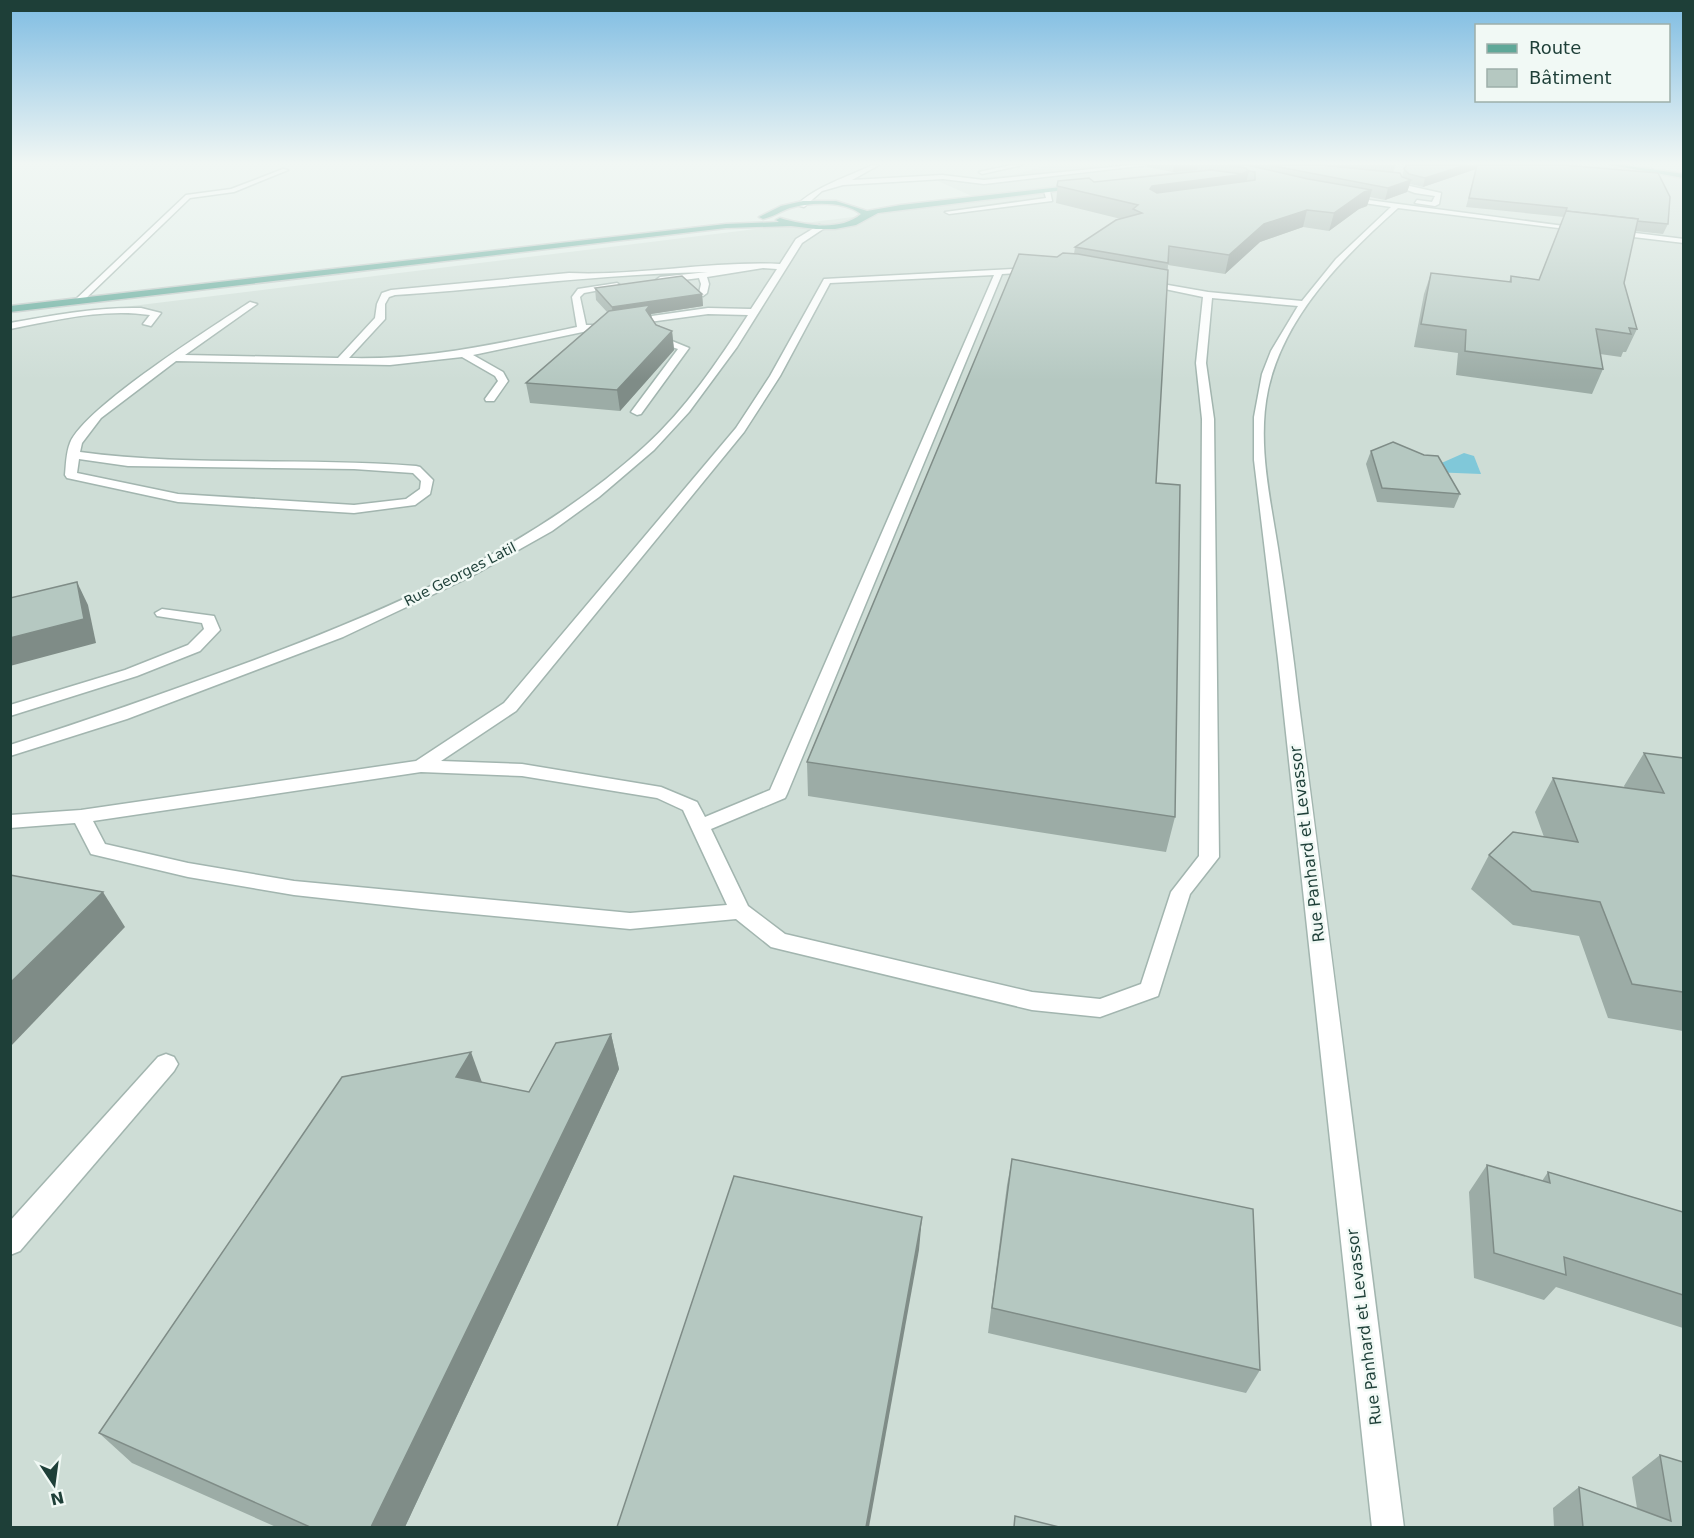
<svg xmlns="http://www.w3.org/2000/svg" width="1694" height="1538" font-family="'DejaVu Sans',sans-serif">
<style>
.built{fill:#ceddd6}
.water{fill:#80c8d9}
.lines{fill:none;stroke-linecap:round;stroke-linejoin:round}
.minor-casing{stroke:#a2b5af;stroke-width:3}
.major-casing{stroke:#c0c9c7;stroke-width:3}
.minor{fill:#fff;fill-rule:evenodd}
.major{fill:#5fa898;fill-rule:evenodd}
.wall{fill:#9caca6}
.shaded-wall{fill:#7f8c87}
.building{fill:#b5c8c1;stroke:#7f8c87;stroke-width:1.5;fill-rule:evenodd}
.labels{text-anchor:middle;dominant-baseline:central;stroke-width:5;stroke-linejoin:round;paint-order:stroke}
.far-street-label{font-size:14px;fill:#1e3f38;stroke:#f1f9f5}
.street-label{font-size:16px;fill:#1e3f38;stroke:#f1f9f5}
</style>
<rect width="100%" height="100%" fill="#e0ede7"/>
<polygon class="built" points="1048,165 1606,165 1683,173 1683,1527 11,1527 10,321 983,201 938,181 1013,175"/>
<polygon class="water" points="1464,453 1474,456 1481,474 1431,472 1428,469"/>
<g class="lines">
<g class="minor-casing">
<g id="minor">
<path d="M 872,165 L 879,165 L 852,180 L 942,175 L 984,180 L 1131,165 L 1148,165 L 984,184 L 943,179 L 843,185 L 822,191 L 804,207 L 797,205 C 816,186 848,177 872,165 Z"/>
<polygon points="1011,165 1022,165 982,174 979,172"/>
<polygon points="283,169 288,170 234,192 190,198 81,303 74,301 186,195 231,189"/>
<polygon points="1391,178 1404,181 1405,185 1441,193 1439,204 1435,206 1415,203 1417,200 1432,202 1435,196 1415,193 1399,187 1398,183 1389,181"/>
<polygon points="1047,189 1050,191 1052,201 949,214 945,212 1046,198 1044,191"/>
<path d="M 1346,197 L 1587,229 L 1583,231 L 1398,208 C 1343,257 1284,316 1268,390 C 1257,442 1270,497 1278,548 C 1286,600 1293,653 1299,705 C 1335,979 1369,1254 1404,1528 L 1372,1528 L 1278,659 L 1254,460 L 1254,417 L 1262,374 L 1271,351 L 1298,306 L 1212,298 L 1206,363 L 1214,419 L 1219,857 L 1190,894 L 1158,996 L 1100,1017 L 1032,1010 L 779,949 L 771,947 L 736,919 L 630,929 L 421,909 L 294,895 L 188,877 L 91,854 L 75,823 L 10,828 L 10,815 L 81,810 L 416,761 L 504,703 L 736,428 L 770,376 L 824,279 L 1034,268 L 1037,268 L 1037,272 L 1002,274 L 787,794 L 785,798 L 711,829 L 748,906 L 785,934 L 1032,992 L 1100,999 L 1141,984 L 1171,892 L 1199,856 L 1202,419 L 1196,363 L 1203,297 L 1141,284 L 1145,281 L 1208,292 L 1302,301 L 1336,259 L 1391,207 L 1344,200 ZM 994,275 L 770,790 L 705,817 L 697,802 L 661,787 L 522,764 L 441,761 L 516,711 L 744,432 L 780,376 L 830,283 ZM 421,772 L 522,776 L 657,798 L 683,810 L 727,905 L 630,913 L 421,893 L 294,881 L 188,863 L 105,844 L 93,821 Z"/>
<path d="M 819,225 L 826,227 L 802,243 L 737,347 L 689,412 L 654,450 L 599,497 L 552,531 L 472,576 L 343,637 L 127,719 L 10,756 L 10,745 C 88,720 165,693 241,665 C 384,612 531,550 645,446 C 686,409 718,361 748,315 L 708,314 L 627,325 L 624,324 L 624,320 L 708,308 L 751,309 L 777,269 L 763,268 L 707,277 L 709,284 L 707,293 L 703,296 L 699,293 L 701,284 L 699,278 L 660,283 L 656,280 L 660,277 L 708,272 C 603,274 500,288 395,295 L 389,297 L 385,304 L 385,319 L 349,358 C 427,360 501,343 577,327 L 572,297 L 578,289 L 617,283 L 621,286 L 584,293 L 580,297 L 586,325 L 597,325 L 597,329 L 473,355 L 503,372 L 508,381 L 494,401 L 486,401 L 485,399 L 498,381 L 495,376 L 462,357 L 390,365 L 176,361 L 101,418 L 82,443 L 80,452 C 191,467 304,457 416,466 L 420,467 L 433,480 L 430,494 L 415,505 L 354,513 L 178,502 L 67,478 L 65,475 C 66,465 66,453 70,443 C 85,407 212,327 250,302 L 257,304 L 185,355 L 338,358 L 375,318 L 377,304 L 382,293 L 391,290 L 569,273 C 639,276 710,261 780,264 L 796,239 ZM 79,459 L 128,466 L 354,469 L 413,473 L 421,481 L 420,489 L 406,499 L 354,505 L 178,494 L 77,473 Z"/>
<polygon points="1611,230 1684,239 1684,243 1608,234 1607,232"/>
<path d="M 141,308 L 161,313 L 151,326 L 143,324 L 150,315 C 104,308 55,320 10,329 L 10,323 C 54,315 97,307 141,308 Z"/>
<polygon points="656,326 659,327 667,339 689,348 641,414 637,415 631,412 678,349 660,343 651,329"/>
<polygon points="162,609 214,616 220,630 200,651 137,676 10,716 10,705 125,670 188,645 204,629 202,623 157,616 155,613"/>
<polygon points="166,1054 174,1057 178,1064 174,1071 20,1251 10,1255 10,1221 158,1057"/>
</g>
</g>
<g class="major-casing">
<g id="major">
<polygon points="1237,165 1253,165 1125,181 1122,179"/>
<polygon points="1610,165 1622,165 1684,174 1684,178"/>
<path d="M 1079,185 L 1081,188 L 878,213 L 856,225 L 835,229 L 816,229 L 791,226 L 726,228 L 10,312 L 10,306 L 726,224 L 779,222 L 776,220 L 780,218 C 804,225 840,232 861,214 C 844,201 811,202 790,208 C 781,211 773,217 763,219 L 759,217 L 781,206 L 803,201 L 836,201 L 867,211 L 901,205 Z"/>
</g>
</g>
<use href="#minor" class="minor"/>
<use href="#major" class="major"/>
</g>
<g class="wall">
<polygon points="1148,165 1396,165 1393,172 1402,177 1404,169 1407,165 1563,165 1668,224 1663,234 1635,231 1624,283 1637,329 1626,352 1623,352 1621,357 1600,354 1603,369 1592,394 1456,375 1458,353 1414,347 1424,294 1431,273 1509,282 1511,276 1539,280 1564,217 1466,207 1476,169 1423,187 1410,184 1407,192 1385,200 1370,197 1367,206 1359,209 1329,231 1303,227 1260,242 1225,274 1168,265 1156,483 1175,817 1166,852 808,796 807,762 1057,257 1074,254 1075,247 1121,219 1056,203 1058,181 1094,182 1197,170 1173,172 1147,167"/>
<polygon points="595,288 702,294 703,306 651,314 652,318 656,325 672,331 674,350 620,411 530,403 526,383 607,312 596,300"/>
<polygon points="1371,451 1460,494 1454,508 1377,502 1366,464"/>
<polygon points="1644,753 1683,758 1683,1031 1608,1018 1579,936 1513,925 1471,889 1489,855 1544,837 1535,812 1553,778 1625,788 1624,786"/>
<polygon points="611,1034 619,1069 405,1527 276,1527 132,1463 99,1433 482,1083 529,1092"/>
<polygon points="1012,1159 1260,1370 1246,1393 988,1333 1007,1185"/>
<polygon points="1487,1165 1542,1181 1548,1172 1683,1212 1683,1328 1556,1287 1544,1300 1474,1278 1469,1192"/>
<polygon points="1660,1455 1683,1527 1554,1527 1553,1508 1579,1487 1637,1508 1632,1477"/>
</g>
<g class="shaded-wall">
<polygon points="1175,165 1198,165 1197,170 1173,172"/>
<polygon points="1466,165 1477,165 1476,169 1423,187 1425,178"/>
<polygon points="1249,171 1245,187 1150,203 1150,189 1152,186 1246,174"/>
<polygon points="1411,180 1407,192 1385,200 1388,188"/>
<polygon points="1372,190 1367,206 1359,209 1329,231 1334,213 1364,192"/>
<polygon points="1307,210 1303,227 1260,242 1225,274 1229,255 1264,224"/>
<polygon points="702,294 703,306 651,314 652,323 613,320 612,307"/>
<polygon points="672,331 674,350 620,411 617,390"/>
<polygon points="77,582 88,605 96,643 10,666 10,638"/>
<polygon points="103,892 125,927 10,1047 10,983"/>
<polygon points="611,1034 619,1069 405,1527 371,1527"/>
<polygon points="471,1052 484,1088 456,1077"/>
<polygon points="922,1217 919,1250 869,1527 866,1527"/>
</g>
<g class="building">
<path d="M 1228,165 L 1247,165 L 1308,179 L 1372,190 L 1364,192 L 1334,213 L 1307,210 L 1264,224 L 1229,255 L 1169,246 L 1168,263 L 1075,247 L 1116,220 L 1142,213 L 1133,209 L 1138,205 L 1057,186 L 1058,181 L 1089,178 L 1094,182 L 1211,170 L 1242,174 L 1248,171 L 1246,168 ZM 1249,171 L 1255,172 L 1255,180 L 1157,193 L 1150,189 L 1152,186 L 1246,174 Z"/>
<polygon points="1269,165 1321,165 1400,173 1402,177 1411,180 1388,188"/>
<polygon points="1407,165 1466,165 1425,178 1409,174 1404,169"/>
<polygon points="1477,165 1563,165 1658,173 1670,197 1668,224 1637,221 1638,219 1566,211 1567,208 1469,198"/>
<polygon points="1566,211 1638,219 1624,283 1637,329 1629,328 1631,334 1596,329 1603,369 1465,351 1466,330 1421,324 1431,273 1511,282 1511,276 1539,280"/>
<polygon points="1063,253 1078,254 1168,270 1156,483 1180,485 1175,817 807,762 1019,254 1057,257"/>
<polygon points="682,276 702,294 612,307 595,288"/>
<polygon points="650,305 646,310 656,325 672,331 617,390 526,383 609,311"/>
<polygon points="1393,442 1424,455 1438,456 1460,494 1382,488 1371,451"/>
<polygon points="77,582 84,619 10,638 10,598"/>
<polygon points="1644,753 1683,758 1683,992 1632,984 1600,902 1532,891 1489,855 1513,832 1578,842 1553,778 1664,793"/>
<polygon points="10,875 103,892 10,983"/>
<polygon points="611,1034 371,1527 310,1527 99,1433 342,1077 471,1052 456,1077 529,1092 556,1043"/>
<polygon points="1012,1159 1253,1209 1260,1370 992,1308"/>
<polygon points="1487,1165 1550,1183 1548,1172 1683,1212 1683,1295 1564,1257 1566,1275 1494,1253"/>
<polygon points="734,1176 922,1217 866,1527 617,1527"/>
<polygon points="1660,1455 1683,1462 1683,1527 1583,1527 1579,1487 1671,1521"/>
<polygon points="1015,1516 1059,1527 1014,1527"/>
</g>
<linearGradient id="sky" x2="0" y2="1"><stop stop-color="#7ebce2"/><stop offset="0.43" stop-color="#f1f7f4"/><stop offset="1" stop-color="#f1f7f4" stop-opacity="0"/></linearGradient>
<rect width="1694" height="380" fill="url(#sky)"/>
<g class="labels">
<g class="far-street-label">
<text transform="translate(460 574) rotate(-27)">Rue Georges Latil</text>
</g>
<g class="street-label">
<text transform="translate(1307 844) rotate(-97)">Rue Panhard et Levassor</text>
<text transform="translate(1364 1327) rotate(-97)">Rue Panhard et Levassor</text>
</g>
</g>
<rect width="1694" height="1538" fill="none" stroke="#1e3f38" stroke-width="24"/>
<rect x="1475" y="24" width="195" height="78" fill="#f1f9f5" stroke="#9dafa9" stroke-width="1.5"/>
<rect x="1487" y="44" width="30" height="9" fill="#5fa898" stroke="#9dafa9" stroke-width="1.5"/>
<text x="1529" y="54" font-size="18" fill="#1e3f38">Route</text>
<rect x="1487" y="69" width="30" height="18" fill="#b5c8c1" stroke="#9dafa9" stroke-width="1.5"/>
<text x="1529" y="84" font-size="18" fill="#1e3f38">Bâtiment</text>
<g transform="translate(54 1484) rotate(167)" stroke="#f1f9f5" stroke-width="4.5" paint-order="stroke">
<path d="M0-4.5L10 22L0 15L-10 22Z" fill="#1e3f38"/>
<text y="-9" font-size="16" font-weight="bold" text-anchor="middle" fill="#1e3f38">N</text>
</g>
</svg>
